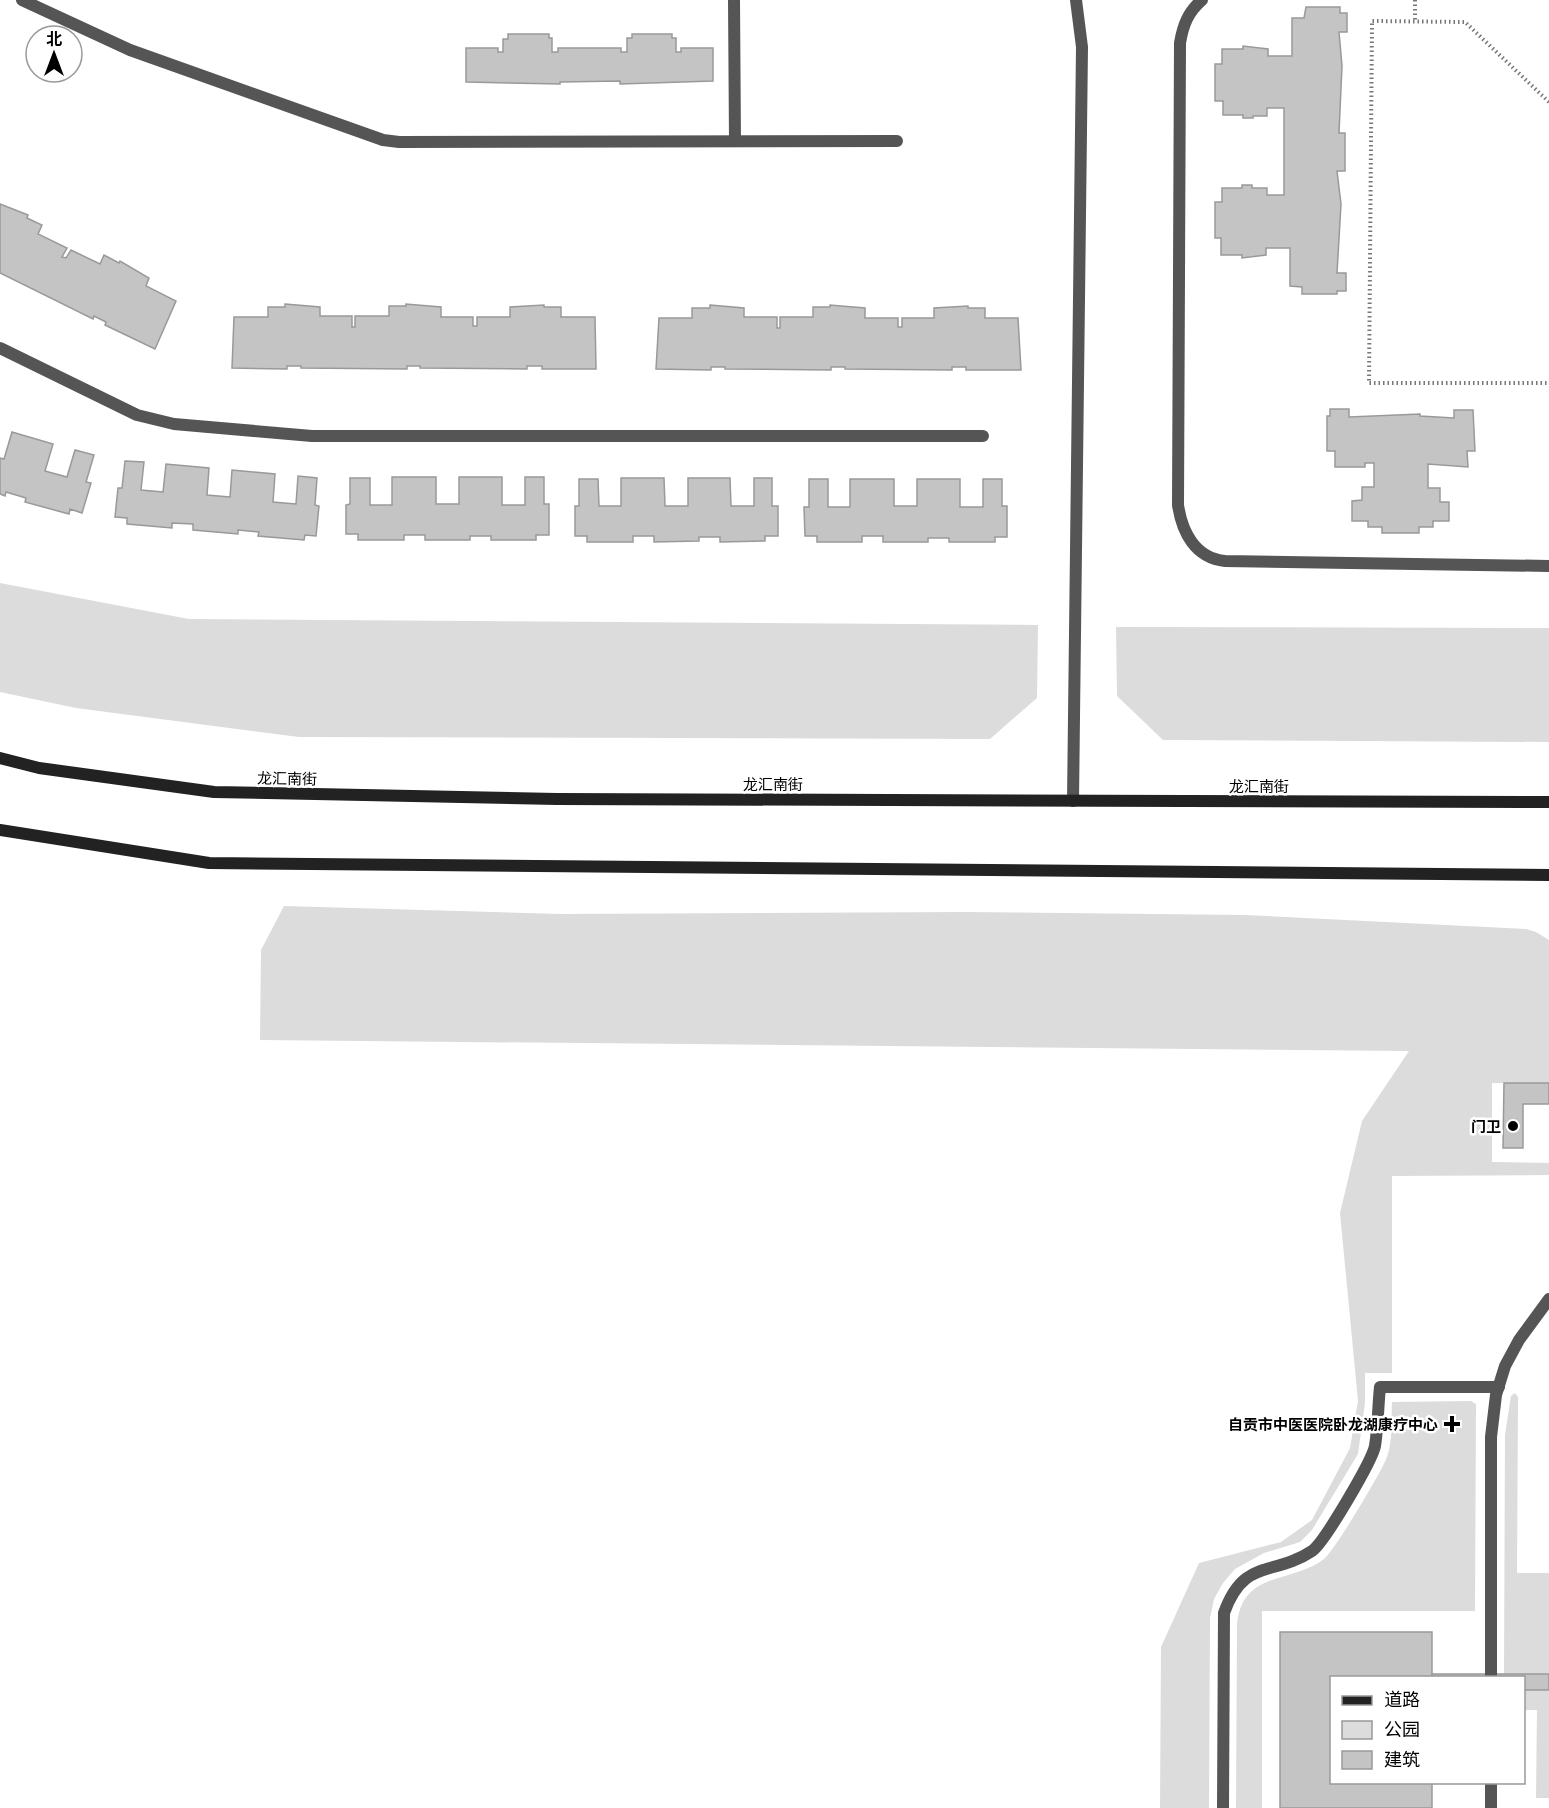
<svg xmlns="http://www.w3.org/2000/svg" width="1549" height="1808" font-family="'Noto Sans','Noto Sans SC',sans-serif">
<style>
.green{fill:#dcdcdc}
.building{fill:#c4c4c4;stroke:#999;stroke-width:1.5}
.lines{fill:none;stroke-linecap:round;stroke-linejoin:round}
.path{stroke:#777;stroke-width:4;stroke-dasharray:1.5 3;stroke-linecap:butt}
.service{stroke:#555;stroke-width:12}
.minor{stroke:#555;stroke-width:12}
.secondary{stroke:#222;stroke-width:12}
.poi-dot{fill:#000;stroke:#fff;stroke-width:2}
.labels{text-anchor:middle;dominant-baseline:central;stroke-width:5;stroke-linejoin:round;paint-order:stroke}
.street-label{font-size:15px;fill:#000;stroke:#fff}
.poi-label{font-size:15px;font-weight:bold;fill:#000;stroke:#fff;text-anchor:end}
</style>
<rect width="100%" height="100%" fill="#fff"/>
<g class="green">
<polygon points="0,583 189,619 1038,625 1037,698 990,739 299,737 76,708 0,692"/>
<polygon points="1116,627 1549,628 1549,742 1163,740 1117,696"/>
<polygon points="284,906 560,914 964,912 1245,915 1526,929 1536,932 1549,940 1549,1083 1492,1083 1492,1162 1549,1163 1549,1175 1392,1176 1392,1373 1365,1373 1365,1403 1358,1454 1312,1530 1300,1542 1264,1553 1235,1569 1223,1583 1214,1599 1210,1618 1209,1808 1160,1808 1161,1647 1199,1563 1281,1542 1312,1520 1350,1448 1358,1401 1340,1213 1362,1121 1409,1051 260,1040 261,950"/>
<polygon points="1515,1393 1518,1397 1517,1573 1549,1573 1549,1674 1504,1674 1505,1435 1511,1396"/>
<path d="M 1392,1402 L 1471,1401 L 1476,1404 L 1475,1611 L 1262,1611 L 1262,1808 L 1236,1808 L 1237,1627 C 1240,1570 1292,1584 1324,1559 C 1335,1550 1382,1471 1387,1457 C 1393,1441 1391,1419 1392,1402 Z"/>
<polygon points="1524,1690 1549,1690 1549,1798 1536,1798 1537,1710 1524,1710"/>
</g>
<g class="building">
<polygon points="1306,7 1340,7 1340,13 1347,13 1347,32 1339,32 1342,66 1339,133 1345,133 1345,171 1337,171 1341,204 1337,273 1346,273 1346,291 1337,291 1337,294 1302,294 1302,287 1290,286 1290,248 1266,248 1266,255 1242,258 1242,255 1221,255 1221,238 1215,238 1215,202 1222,202 1222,188 1242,188 1242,185 1252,185 1252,188 1267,188 1267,195 1284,195 1284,108 1267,108 1267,116 1253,116 1253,118 1243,118 1243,115 1223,115 1223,101 1215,101 1215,64 1222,64 1222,49 1243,49 1243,46 1268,49 1268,56 1292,56 1292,18 1304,18"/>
<polygon points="508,34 549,34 549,38 552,38 552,52 558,52 558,48 621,48 621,52 627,52 627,38 632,38 632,34 672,34 672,38 676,38 676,52 681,52 681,48 713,48 713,81 620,84 620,81 560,82 560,84 466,82 466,48 498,48 498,52 503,52 503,39 508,39"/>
<polygon points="0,204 28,215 27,218 42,225 38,234 67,248 62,257 66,258 71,250 100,264 104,255 119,263 120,261 149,278 146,286 176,301 155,349 105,325 106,322 94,316 93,319 0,273"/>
<polygon points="285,304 320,307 320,316 352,316 352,327 355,327 355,316 389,316 389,306 406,306 406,304 441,307 441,317 473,317 473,326 477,326 477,317 510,317 510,307 544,305 544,307 561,307 561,317 595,317 596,369 542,369 542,366 527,366 527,369 420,368 420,366 407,366 407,369 301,368 301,366 287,366 287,369 232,368 234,317 268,317 268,307 285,307"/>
<polygon points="710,305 744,308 744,317 777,317 777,328 780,328 780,317 813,317 813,307 830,307 830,305 865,308 865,318 898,318 898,327 902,327 902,318 934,318 934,308 968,306 968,308 985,308 985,318 1018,318 1021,370 966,370 966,367 952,367 952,370 845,369 845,367 831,367 831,370 725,369 725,367 711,367 711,370 656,369 659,318 692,318 692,308 710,308"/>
<polygon points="1330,409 1349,409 1349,417 1420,414 1420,416 1454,418 1454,410 1473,410 1475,451 1467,451 1468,467 1428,464 1428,488 1440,488 1440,502 1449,502 1449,521 1433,521 1433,527 1419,527 1419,533 1382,533 1382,527 1368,527 1368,521 1352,521 1352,501 1362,500 1362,487 1374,487 1374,463 1365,463 1365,467 1335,467 1335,451 1327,451 1327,416 1330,416"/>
<polygon points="12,432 53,444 45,471 67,477 75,450 94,455 86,482 91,483 82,513 70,509 69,514 25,502 26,498 6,492 5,496 0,494 0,458 4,459"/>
<polygon points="125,461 144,462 141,490 163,492 166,464 209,468 207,495 230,497 232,470 275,474 273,502 296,504 298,476 317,478 315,505 319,506 316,536 305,535 304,540 258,536 259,532 238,530 238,534 193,530 193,524 172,523 172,528 127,524 127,518 115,517 118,488 122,488"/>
<polygon points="392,477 436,477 436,504 459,504 459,477 502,477 502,505 525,505 525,477 544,477 544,504 549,504 549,535 536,535 536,540 491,540 491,536 470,536 470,540 425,540 425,535 404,535 404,540 358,540 358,534 346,534 346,505 350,504 350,478 370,478 370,505 392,505"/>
<polygon points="621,478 664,478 665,506 688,506 688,478 730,478 731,506 754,506 754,478 772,478 772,506 778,506 778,536 765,536 765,541 720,542 720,537 699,537 699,541 654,542 654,536 633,536 633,542 587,542 587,536 575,536 575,506 579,506 579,479 598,479 599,506 621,506"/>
<polygon points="809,479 828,479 828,507 850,507 850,479 894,479 894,506 917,506 917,479 960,479 960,507 983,507 983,479 1002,479 1002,506 1007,506 1007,537 995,537 995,542 949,542 949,538 928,538 928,542 883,542 883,536 862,536 862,542 817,542 817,536 805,536 804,507 809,507"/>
<polygon points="1504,1083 1549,1083 1549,1104 1523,1104 1523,1148 1503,1148"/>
<polygon points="1280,1632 1432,1632 1432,1678 1332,1678 1332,1782 1432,1782 1432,1808 1280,1808"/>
<polygon points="1432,1674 1549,1674 1549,1690 1524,1690 1524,1678 1432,1678"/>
</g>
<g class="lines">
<g class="path">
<polyline points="1415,0 1415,22"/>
<polyline points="1549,102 1465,22 1372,21 1369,383 1549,383"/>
</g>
<g class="service">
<polyline points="22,0 130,50 383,140 399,142 897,141"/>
<polyline points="734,0 735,141"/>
<path d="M 1202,0 C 1188,12 1183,25 1180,43 L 1178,505 C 1182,532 1195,558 1225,561 L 1549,566"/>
<polyline points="0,348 137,415 174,424 312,436 983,436"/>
<polyline points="1491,1678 1491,1437 1496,1395 1505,1366 1519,1340 1549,1299"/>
<polyline points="1491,1782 1491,1808"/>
<path d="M 1223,1808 L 1224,1613 C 1244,1557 1273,1577 1312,1551 C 1324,1543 1372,1461 1375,1446 C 1378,1427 1378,1406 1380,1387 L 1499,1387"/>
</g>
<polyline class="minor" points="1073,801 1082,47 1076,0"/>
<g class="secondary">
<polyline points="0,758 39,768 214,792 557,799 1549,802"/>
<polyline points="0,830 209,863 1549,875"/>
</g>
</g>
<g class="poi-dot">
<circle cx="1513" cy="1126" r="6"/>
<path d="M1449 1415h6v6h6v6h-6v6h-6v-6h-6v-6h6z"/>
</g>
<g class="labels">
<g class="street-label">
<text transform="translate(287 778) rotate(1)">龙汇南街</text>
<text x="773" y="784">龙汇南街</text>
<text x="1259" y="786">龙汇南街</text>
</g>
<g class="poi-label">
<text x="1501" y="1126">门卫</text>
<text x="1438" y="1424">自贡市中医医院卧龙湖康疗中心</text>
</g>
</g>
<rect x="1330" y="1676" width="195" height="108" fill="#ffffff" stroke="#999999" stroke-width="1.5"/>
<rect x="1342" y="1696" width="30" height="9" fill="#222222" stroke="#999999" stroke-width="1.5"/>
<text x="1384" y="1706" font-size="18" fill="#000000">道路</text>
<rect x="1342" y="1721" width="30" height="18" fill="#dcdcdc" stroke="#999999" stroke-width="1.5"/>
<text x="1384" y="1736" font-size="18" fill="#000000">公园</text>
<rect x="1342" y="1751" width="30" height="18" fill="#c4c4c4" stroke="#999999" stroke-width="1.5"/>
<text x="1384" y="1766" font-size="18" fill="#000000">建筑</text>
<g transform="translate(54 54)"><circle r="28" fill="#ffffff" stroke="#999999" stroke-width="1.5"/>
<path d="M0-4.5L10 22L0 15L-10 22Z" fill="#000000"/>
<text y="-9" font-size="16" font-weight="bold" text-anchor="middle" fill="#000000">北</text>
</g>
</svg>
